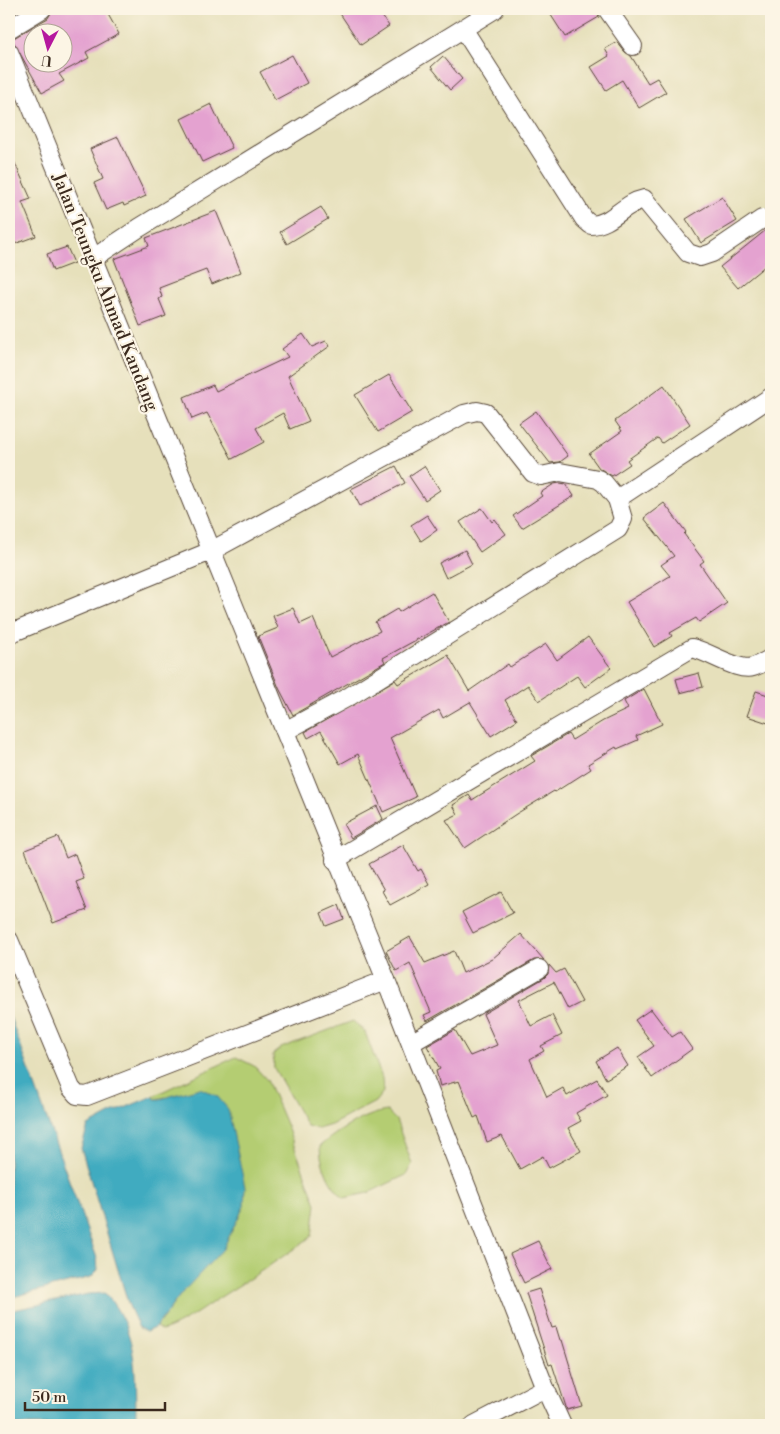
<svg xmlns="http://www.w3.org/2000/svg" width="780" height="1434" font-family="'Libre Bodoni',serif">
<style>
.green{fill:#b4cd72;stroke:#787c48}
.water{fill:#41abc0;stroke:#3e6a6f}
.building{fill:#e4a2d0;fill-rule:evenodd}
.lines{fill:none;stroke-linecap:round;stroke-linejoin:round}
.minor-casing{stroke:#554536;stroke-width:20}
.minor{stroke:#fff;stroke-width:18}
.labels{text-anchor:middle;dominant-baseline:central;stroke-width:4.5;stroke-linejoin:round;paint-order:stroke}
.street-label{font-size:18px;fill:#3b2a1e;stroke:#fcf5e5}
</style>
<rect width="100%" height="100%" fill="#fcf5e5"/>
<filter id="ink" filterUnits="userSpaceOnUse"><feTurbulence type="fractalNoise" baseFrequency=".02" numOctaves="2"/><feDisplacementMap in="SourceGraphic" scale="10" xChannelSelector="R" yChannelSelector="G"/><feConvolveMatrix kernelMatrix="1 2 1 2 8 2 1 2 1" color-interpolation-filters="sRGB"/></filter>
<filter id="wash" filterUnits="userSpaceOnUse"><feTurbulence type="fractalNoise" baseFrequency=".0096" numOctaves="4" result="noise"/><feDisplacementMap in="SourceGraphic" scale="20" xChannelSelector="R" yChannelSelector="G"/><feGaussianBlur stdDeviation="1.12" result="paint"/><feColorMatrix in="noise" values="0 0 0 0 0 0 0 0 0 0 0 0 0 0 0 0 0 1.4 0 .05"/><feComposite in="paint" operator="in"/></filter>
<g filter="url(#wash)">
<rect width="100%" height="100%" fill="#e6e0bb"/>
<g class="green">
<polygon points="353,1021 365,1032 382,1078 383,1092 375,1102 331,1125 318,1129 307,1126 274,1068 273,1054 281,1048"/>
<path d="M 236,1057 L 254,1066 L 267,1080 L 286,1124 L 316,1204 L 312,1236 C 282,1258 251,1278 219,1298 C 201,1310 183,1324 162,1331 L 156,1327 L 181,1294 L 166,1097 L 155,1099 L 153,1096 Z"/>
<path d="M 387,1111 L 396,1120 L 412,1164 L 406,1175 L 368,1193 L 344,1198 C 330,1185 320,1165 320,1146 C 337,1131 365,1114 387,1111 Z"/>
</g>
<g class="water">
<polygon points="9,1014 97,1258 98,1270 91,1277 9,1298"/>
<polygon points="200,1088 217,1096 228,1109 245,1187 244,1206 223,1249 181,1294 156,1327 146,1332 139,1328 129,1306 81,1148 88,1126 110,1114 153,1096 155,1099 160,1099"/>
<path d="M 105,1293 C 138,1331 135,1369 136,1415 L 131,1425 L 9,1425 L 9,1311 L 88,1294 Z"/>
</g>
<g id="blocks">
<g class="building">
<path d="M 53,9 L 105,9 L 119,34 L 86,52 L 89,58 L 59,74 L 64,81 L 42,93 L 12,39 L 48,18 ZM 32,32 L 62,32 L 62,62 L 32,62 Z"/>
<polygon points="337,9 377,9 389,26 361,45"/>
<polygon points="547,9 597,9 599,17 565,37"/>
<polygon points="617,42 625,52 631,56 648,83 657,78 666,92 639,108 622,80 606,90 591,67 609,56 605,49"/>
<polygon points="292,55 307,83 275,100 260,72"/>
<polygon points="443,56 462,79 450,90 431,67"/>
<polygon points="211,104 232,148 202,162 181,119"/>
<polygon points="118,137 146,196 124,206 123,203 106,210 94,183 103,179 90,149"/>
<polygon points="9,150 31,199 22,202 36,236 9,246"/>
<polygon points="722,197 737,221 701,243 686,219"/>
<polygon points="321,207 328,219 287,244 280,232"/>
<polygon points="216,211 241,272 212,284 206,270 159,288 162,297 159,299 166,316 140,326 114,259 149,246 146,238"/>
<polygon points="766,230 771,230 771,261 738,288 720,267"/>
<polygon points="67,247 74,263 53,271 47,254"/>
<polygon points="303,334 312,347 326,341 330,346 288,376 309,421 290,429 283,413 256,428 264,442 232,459 207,413 192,419 184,397 213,385 216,391 288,357 282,349"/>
<polygon points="389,375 412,412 378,432 355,395"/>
<polygon points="664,385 690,424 662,443 658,438 627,460 630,464 612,476 599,468 589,454 622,431 615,421"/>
<polygon points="536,411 568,456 560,462 550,463 519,423"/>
<polygon points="396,466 405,483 360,506 351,489"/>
<polygon points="424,466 440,490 425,500 409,476"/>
<polygon points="560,483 566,484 574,496 522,528 513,516 542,496 540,493 554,484"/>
<polygon points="664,503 686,532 684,534 704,561 700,564 727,603 699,622 696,618 670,633 672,636 654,647 627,602 670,576 661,565 674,556 644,518"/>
<polygon points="482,508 492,522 495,519 506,534 480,552 460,522"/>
<polygon points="427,515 437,530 421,541 411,525"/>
<polygon points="465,550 472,564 446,578 439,563"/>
<polygon points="432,592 449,622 383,658 385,662 293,715 279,688 258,636 278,628 273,616 293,608 300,624 313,618 330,657 380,631 375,622 397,609 399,612"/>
<polygon points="588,637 611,668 585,687 577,676 539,701 528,685 505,700 517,720 491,736 470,702 443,718 439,710 390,738 416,797 383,812 358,754 340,764 321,731 308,738 305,732 395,680 398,684 448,655 469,691 508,664 510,667 546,644 557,660"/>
<polygon points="699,673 703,687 680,693 676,679"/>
<polygon points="644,689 662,724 636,736 638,740 617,749 616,747 588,764 591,769 555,792 554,791 516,814 465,848 446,820 458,814 453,805 469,795 472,800 535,761 531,756 568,734 572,740 603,721 628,709 624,701"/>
<polygon points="756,691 771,696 771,724 747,716"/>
<polygon points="377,806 383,819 351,838 343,824"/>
<polygon points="58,837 66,858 75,854 84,879 76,882 87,910 53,923 25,850"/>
<polygon points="403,845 418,871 421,869 429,884 390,905 382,891 384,890 369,864"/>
<polygon points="501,892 513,913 473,933 462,912"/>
<polygon points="339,905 344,919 326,926 321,913"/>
<polygon points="521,934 544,960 534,960 427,1021 424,1015 431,1012 410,963 396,971 386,951 410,937 425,963 454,951 463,973 492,959"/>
<polygon points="549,965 556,973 564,969 582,1002 568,1009 554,982 519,1000 531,1026 552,1015 562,1035 541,1046 544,1051 530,1059 547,1097 563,1088 567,1096 597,1079 607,1095 576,1113 581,1121 568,1128 581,1151 549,1168 543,1156 520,1169 502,1136 487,1142 478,1116 474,1118 459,1081 440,1086 436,1071 440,1069 427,1046 455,1030 470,1056 497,1045 483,1014 544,978 548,974"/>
<polygon points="651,1009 672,1037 680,1032 692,1049 652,1078 638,1057 654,1046 635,1020"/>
<polygon points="617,1048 628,1066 606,1079 596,1061"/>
<polygon points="538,1241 552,1269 524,1283 510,1254"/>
<polygon points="539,1289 552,1328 556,1327 560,1340 562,1340 582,1406 567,1410 552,1364 549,1365 526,1293"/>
</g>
</g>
</g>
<g filter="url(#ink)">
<use href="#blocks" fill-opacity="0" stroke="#554536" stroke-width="1"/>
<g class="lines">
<g class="minor-casing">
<g id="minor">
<polyline points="607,9 633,46"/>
<polyline points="9,29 42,9"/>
<path d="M 464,30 L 584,219 L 591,225 C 611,225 624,203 644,199 L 688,253 L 700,257 L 712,253 L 762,219 L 771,220"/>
<polyline points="9,52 386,980 545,1388 562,1425"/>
<polyline points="92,259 139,228 495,9"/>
<polyline points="617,499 771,397"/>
<polyline points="9,634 211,551 464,414 477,411 486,413 533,473 541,476 560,472 598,479 604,483 617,499 623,519 618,529 350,696 285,731"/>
<path d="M 335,860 L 692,648 C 710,652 738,672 753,667 C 759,665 766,661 771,658"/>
<polyline points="9,940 71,1088 77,1095 87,1096 386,980"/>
<polyline points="411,1043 539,969"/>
<polyline points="474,1425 545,1388"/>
</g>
</g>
<use href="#minor" class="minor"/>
</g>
</g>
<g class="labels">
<g class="street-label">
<text transform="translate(105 292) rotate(68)">Jalan Teungku Ahmad Kandang</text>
</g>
</g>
<rect width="780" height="1434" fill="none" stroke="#fcf5e5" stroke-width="30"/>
<g transform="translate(48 48) rotate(186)"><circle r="24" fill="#fcf5e5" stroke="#afa495"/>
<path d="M0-4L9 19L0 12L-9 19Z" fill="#b5179e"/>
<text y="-8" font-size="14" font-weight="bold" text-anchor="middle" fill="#3b2a1e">U</text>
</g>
<path d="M25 1402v8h140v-8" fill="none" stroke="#3b2a1e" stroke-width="2.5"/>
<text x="32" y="1402" font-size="15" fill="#3b2a1e" stroke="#fcf5e5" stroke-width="4" paint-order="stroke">50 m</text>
</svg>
